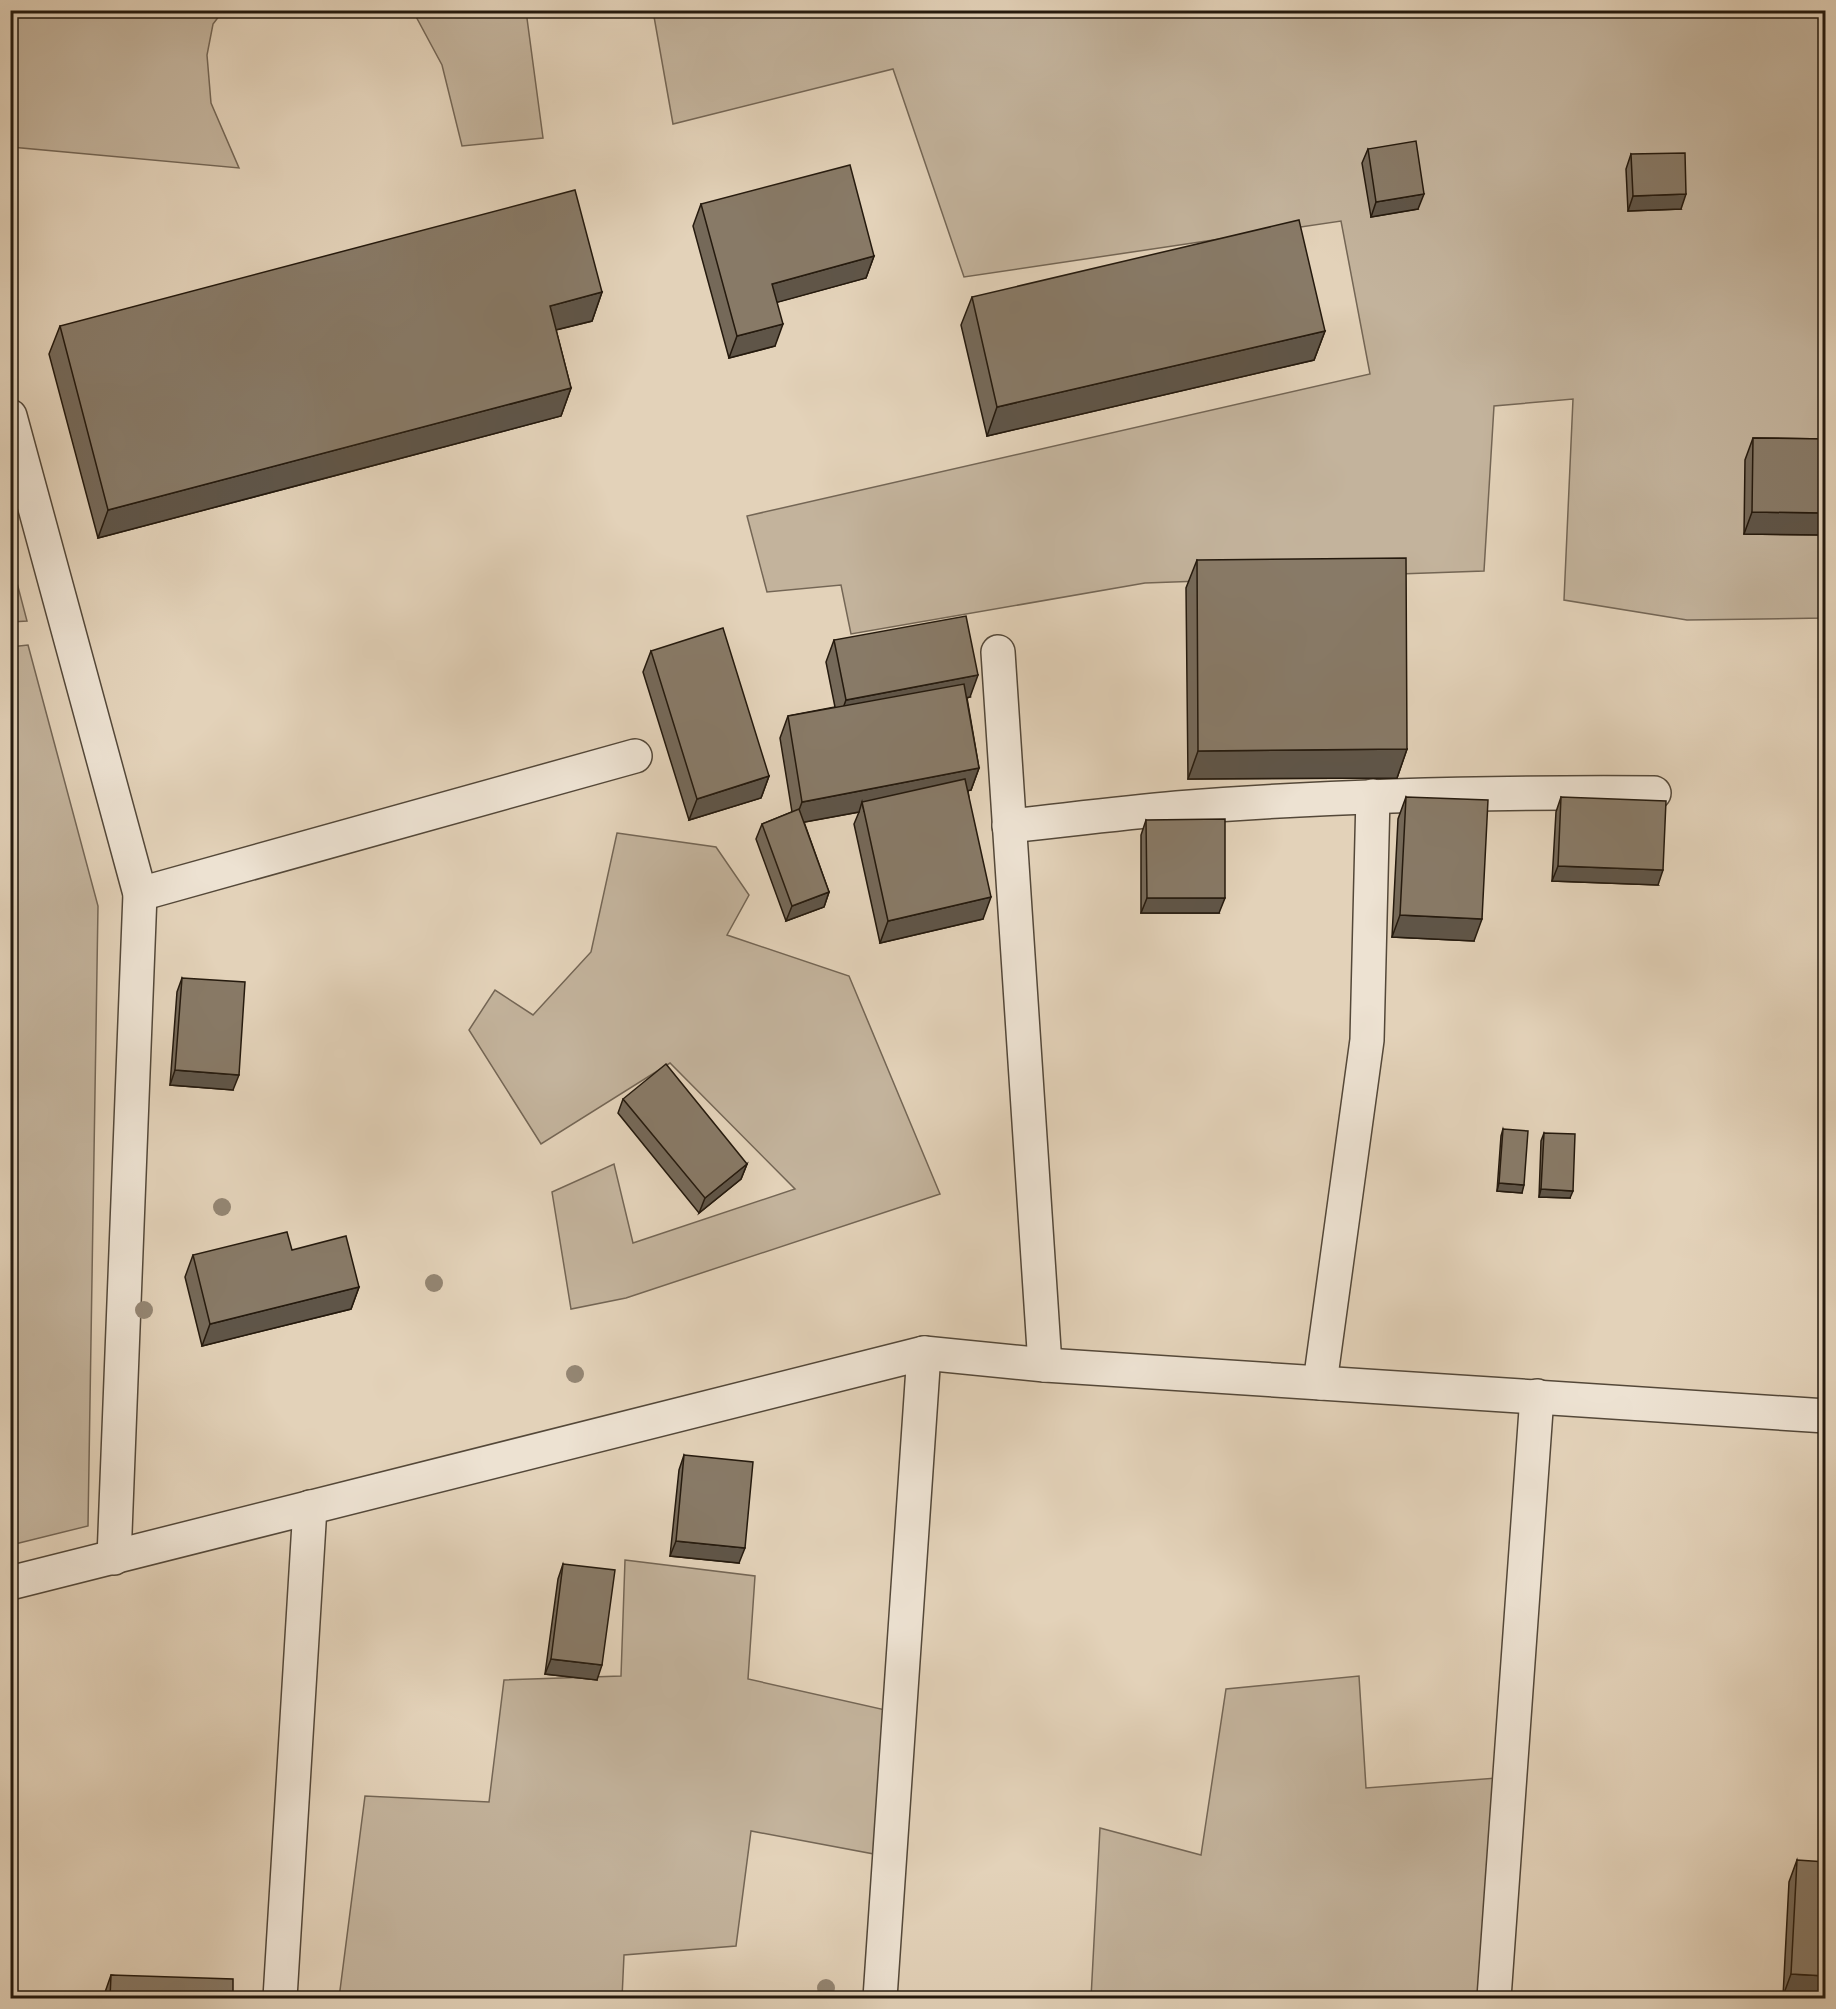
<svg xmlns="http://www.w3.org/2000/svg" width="1836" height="2009" font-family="Vollkorn,serif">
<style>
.green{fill:#c3b39c;stroke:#746655;stroke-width:1.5}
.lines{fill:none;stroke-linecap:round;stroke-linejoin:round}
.minor-casing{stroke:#544839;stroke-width:36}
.minor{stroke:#ede2d2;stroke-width:33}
.tree{fill:#948673}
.wall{fill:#756959;stroke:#251a0e;stroke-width:1.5}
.shaded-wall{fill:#5f5548;stroke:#251a0e;stroke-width:1.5}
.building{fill:#887a67;stroke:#251a0e;stroke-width:1.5}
</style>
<rect width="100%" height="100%" fill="#e3d2b9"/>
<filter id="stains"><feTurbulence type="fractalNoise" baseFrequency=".00333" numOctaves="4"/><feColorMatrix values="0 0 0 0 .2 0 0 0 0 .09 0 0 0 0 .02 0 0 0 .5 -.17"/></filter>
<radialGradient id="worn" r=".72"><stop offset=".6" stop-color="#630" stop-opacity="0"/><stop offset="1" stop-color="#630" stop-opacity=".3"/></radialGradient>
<g class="green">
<polygon points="10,11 223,11 213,24 207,55 211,103 239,168 11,147"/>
<polygon points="413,11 526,11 543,138 462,146 442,65"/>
<polygon points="653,11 1825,11 1825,618 1687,620 1564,600 1573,399 1494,406 1484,571 1145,583 851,634 841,585 767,592 747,516 1370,374 1341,221 964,277 893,69 673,124"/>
<polygon points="10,560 11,560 27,621 11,622"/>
<polygon points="28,645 98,906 88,1526 11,1545 10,647"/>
<polygon points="617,833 716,847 749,895 727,935 849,976 940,1194 626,1298 571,1309 552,1192 614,1164 633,1243 795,1189 670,1063 541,1144 469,1030 495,990 533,1015 591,952"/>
<polygon points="625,1560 755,1576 748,1679 899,1713 890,1857 751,1831 736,1946 624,1955 622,1998 339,1998 365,1796 489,1802 504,1680 621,1676"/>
<polygon points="1359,1676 1366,1788 1510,1777 1494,1998 1091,1998 1100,1828 1201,1855 1226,1689"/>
</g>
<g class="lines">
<g class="minor-casing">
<g id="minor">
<polyline points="10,416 140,894 114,1558"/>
<polyline points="998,652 1045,1365"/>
<path d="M 1009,826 C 1065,820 1121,813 1177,808 C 1335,795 1495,792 1654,793"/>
<polyline points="140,894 635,756"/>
<polyline points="1320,1383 1367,1040 1373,796"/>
<polyline points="10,1583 924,1353 1045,1365 1826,1416"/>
<polyline points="280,1998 310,1507"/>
<polyline points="880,1998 924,1353"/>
<polyline points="1494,1998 1537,1396"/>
</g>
</g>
<use href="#minor" class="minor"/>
</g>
<g class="tree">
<circle cx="222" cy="1207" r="9"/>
<circle cx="434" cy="1283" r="9"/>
<circle cx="144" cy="1310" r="9"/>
<circle cx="575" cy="1374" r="9"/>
<circle cx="826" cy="1988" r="9"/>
</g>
<g class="wall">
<polygon points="1368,149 1418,209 1371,217 1362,163"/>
<polygon points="1631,154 1681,209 1628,211 1626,169"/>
<polygon points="701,204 874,256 866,278 777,302 775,346 729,358 693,226"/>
<polygon points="602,292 592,321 556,330 571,388 561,416 98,538 49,354 60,326"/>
<polygon points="972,297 1325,331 1314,360 987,436 961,325"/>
<polygon points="1753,438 1826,439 1826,535 1744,534 1745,460"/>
<polygon points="1197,560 1407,749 1397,778 1188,779 1186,588"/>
<polygon points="834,640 970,697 967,698 979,768 971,790 968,790 983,919 880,943 854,824 859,812 804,822 829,892 824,907 786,921 756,839 762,824 792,812 780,738 788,716 835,707 826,662"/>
<polygon points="651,651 769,776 761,798 689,820 643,672"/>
<polygon points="1406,797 1474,941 1392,937 1398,819"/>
<polygon points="1561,797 1658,885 1552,881 1556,812"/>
<polygon points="1146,820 1219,913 1141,913 1141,835"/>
<polygon points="182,978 233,1090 170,1085 177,992"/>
<polygon points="623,1099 747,1164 741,1179 699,1213 618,1113"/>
<polygon points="1503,1129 1522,1193 1497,1191 1501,1136"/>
<polygon points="1544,1133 1570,1198 1539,1197 1541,1141"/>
<polygon points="292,1250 359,1287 351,1309 202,1346 185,1277 193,1255"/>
<polygon points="684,1455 739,1563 670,1556 679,1470"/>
<polygon points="563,1564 597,1680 545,1674 558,1579"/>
<polygon points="1797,1860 1826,1998 1783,1996 1789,1882"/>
<polygon points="111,1975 233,1998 103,1998"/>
</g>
<g class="shaded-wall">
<polygon points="1424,194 1418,209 1371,217 1376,202"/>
<polygon points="1686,194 1681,209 1628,211 1633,196"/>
<polygon points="874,256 866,278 764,306 772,284"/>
<polygon points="602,292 592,321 539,334 550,306"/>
<polygon points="783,324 775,346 729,358 737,336"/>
<polygon points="1325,331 1314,360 987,436 997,407"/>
<polygon points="571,388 561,416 98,538 108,510"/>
<polygon points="1752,512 1826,513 1826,535 1744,534"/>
<polygon points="978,675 970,697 838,722 846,700"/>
<polygon points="1407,749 1397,778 1188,779 1198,751"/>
<polygon points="979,768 971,790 864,811 862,802 859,812 794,824 802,802"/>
<polygon points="769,776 761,798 689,820 697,799"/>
<polygon points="1558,866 1663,870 1658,885 1552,881"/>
<polygon points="829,892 824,907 786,921 792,906"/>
<polygon points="991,897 983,919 880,943 888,921"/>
<polygon points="1147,898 1225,898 1219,913 1141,913"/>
<polygon points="1400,915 1482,919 1474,941 1392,937"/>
<polygon points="175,1070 239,1075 233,1090 170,1085"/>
<polygon points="747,1164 741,1179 699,1213 705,1198"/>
<polygon points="1499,1183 1524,1185 1522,1193 1497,1191"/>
<polygon points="1541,1189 1573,1191 1570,1198 1539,1197"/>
<polygon points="359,1287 351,1309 202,1346 210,1324"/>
<polygon points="676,1541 745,1548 739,1563 670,1556"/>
<polygon points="551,1659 602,1665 597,1680 545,1674"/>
<polygon points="1791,1974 1826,1976 1826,1998 1783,1996"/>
</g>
<g class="building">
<polygon points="1416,141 1424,194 1376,202 1368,149"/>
<polygon points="1685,153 1686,194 1633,196 1631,154"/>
<polygon points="850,165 874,256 772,284 783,324 737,336 701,204"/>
<polygon points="575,190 602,292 550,306 571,388 108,510 60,326"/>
<polygon points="1299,220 1325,331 997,407 972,297"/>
<polygon points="1753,438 1826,439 1826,513 1752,512"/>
<polygon points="1406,558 1407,749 1198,751 1197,560"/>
<polygon points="966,616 978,675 846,700 834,640"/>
<polygon points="723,628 769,776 697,799 651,651"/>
<polygon points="964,684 979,768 802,802 788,716"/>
<polygon points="965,779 991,897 888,921 862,802"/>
<polygon points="1406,797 1488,800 1482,919 1400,915"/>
<polygon points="1561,797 1666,801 1663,870 1558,866"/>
<polygon points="799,809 829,892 792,906 762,824"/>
<polygon points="1225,819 1225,898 1147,898 1146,820"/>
<polygon points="182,978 245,982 239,1075 175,1070"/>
<polygon points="666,1064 747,1164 705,1198 623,1099"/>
<polygon points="1503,1129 1528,1131 1524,1185 1499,1183"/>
<polygon points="1544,1133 1575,1134 1573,1191 1541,1189"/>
<polygon points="287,1232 292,1250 346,1236 359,1287 210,1324 193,1255"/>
<polygon points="684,1455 753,1462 745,1548 676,1541"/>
<polygon points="563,1564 615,1570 602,1665 551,1659"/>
<polygon points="1797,1860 1826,1862 1826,1976 1791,1974"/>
<polygon points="111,1975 233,1979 233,1998 110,1998"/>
</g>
<rect width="1836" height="2009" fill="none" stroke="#e3d2b9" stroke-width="36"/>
<rect x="12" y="12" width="1812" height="1985" fill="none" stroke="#251a0e" stroke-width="3"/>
<rect x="18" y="18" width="1800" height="1973" fill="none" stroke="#251a0e" stroke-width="1.5"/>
<rect width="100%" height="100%" filter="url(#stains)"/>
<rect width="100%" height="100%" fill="url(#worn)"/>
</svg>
